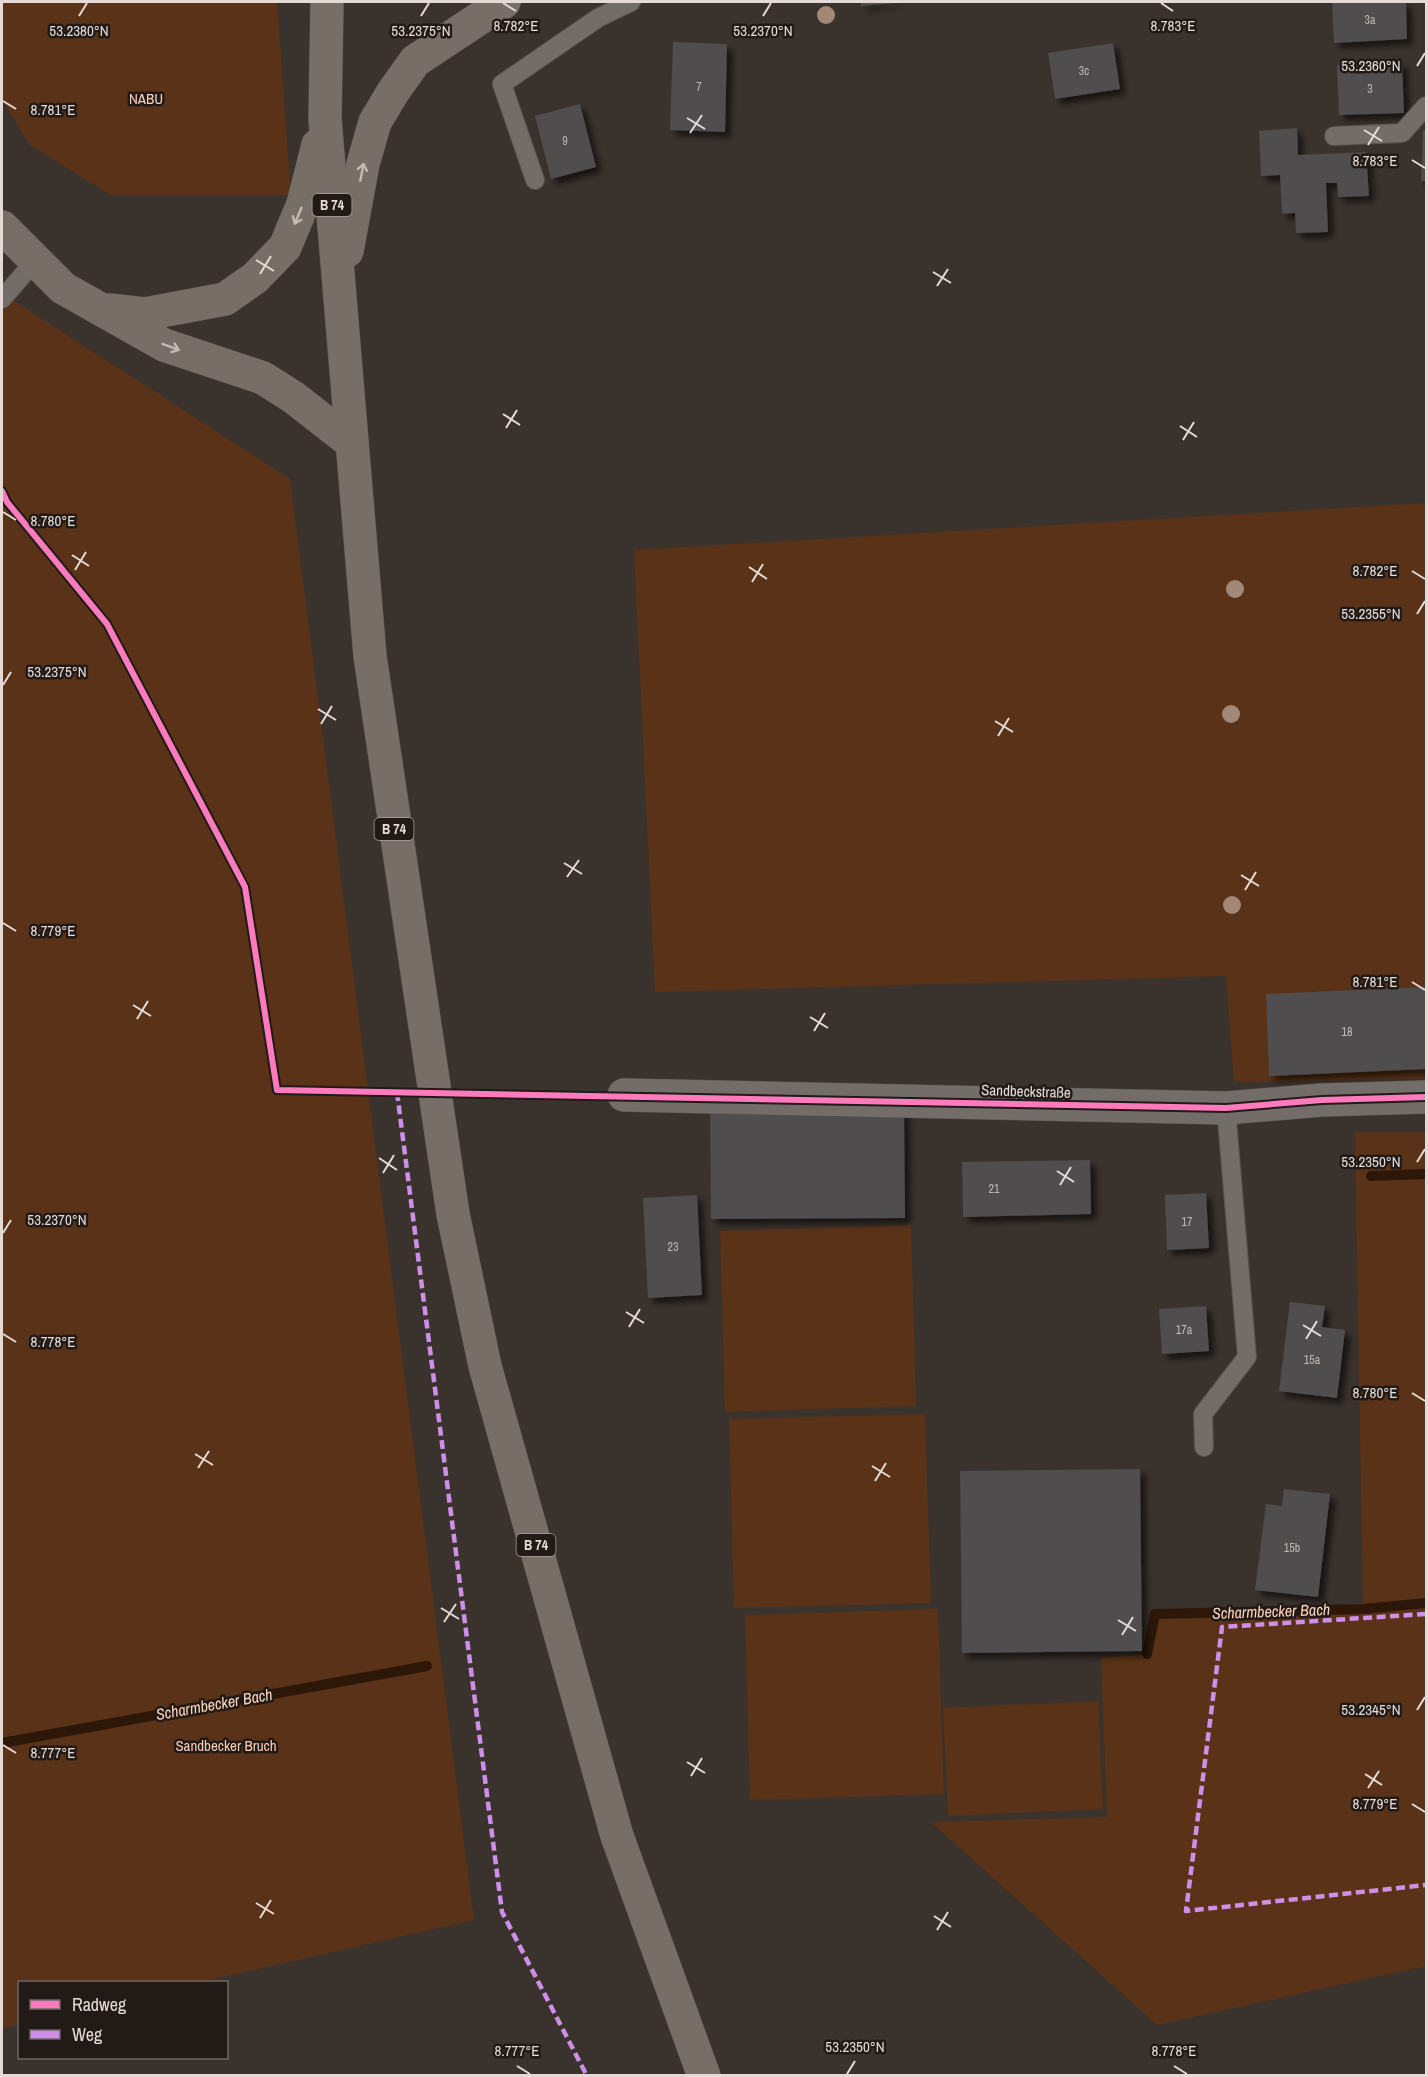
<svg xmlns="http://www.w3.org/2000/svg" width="1428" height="2077" font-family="'Archivo Narrow',sans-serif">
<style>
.green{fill:#5a3217}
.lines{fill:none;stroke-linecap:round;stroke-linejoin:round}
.stream{stroke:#2d1709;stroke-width:10}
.building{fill:#504d4d;filter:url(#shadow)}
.lane-casing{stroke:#58514c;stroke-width:20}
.street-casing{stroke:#58514c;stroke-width:34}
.primary-casing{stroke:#58514c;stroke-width:34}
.path{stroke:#76706d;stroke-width:4;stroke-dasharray:4.5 4.5;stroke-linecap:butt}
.lane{stroke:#736d69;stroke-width:18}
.street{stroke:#736d69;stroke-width:33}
.primary{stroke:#786e68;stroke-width:33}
.quiet{stroke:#ce8fe9;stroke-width:4.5;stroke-dasharray:9 4.5;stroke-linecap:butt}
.cycleway-casing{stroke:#211a17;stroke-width:10}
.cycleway{stroke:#fd7abc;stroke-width:6}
.tree{fill:#a38878}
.oneway{stroke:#c4bab5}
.ticks{fill:none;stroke:#e5dbd6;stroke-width:2}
.labels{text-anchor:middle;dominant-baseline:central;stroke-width:5;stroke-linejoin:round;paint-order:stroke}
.number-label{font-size:12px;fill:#c0b8b4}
.shield{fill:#211a17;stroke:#aaa19d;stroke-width:1.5}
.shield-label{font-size:14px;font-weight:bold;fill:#e5dbd6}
.park-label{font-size:15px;fill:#f9ceb5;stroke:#211a17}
.street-label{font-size:15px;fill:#e5dbd6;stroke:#211a17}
.water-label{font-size:16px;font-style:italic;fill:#ffd4bb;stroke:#211a17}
.ticks-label{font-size:15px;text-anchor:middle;fill:#e5dbd6;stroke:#211a17;stroke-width:5;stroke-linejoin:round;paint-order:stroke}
</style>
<defs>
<filter id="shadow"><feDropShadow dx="5.5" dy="5.5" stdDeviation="3" flood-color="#0009"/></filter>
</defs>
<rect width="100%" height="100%" fill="#3a322d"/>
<g class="green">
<polygon points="2,2 277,2 291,195 111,195 30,145 2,100"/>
<polygon points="2,293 290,479 474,1920 201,1982 20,1982 19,2024 2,2029"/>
<polygon points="1426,503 1426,1079 1234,1082 1226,976 655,992 634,550"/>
<polygon points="1355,1132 1426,1132 1426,1966 1157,2025 931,1822 1107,1817 1101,1658 1147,1654 1155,1614 1363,1609"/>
<polygon points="911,1225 916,1406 725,1412 720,1231"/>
<polygon points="925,1414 931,1603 734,1608 729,1419"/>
<polygon points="938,1609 944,1794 750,1800 745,1615"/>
<polygon points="1098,1701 1103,1809 948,1816 943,1708"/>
</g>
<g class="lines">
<g class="stream">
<polyline points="1371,1176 1426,1174"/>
<polyline points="1147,1654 1155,1614 1364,1609 1426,1603"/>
<polyline points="2,1743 427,1666"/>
</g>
</g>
<g class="building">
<polygon points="861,2 895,2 895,3 861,6"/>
<polygon points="1332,2 1406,2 1407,39 1334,43"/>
<polygon points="673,42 727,44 725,132 670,130"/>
<polygon points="1113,43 1120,89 1055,99 1048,53"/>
<polygon points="1402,62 1404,113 1339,115 1337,65"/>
<polygon points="580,104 596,167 551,179 535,116"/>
<polygon points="1297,128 1298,155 1366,152 1369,196 1338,197 1337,183 1326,183 1328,232 1296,233 1295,213 1282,214 1280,175 1261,176 1259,131"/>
<polygon points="1423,130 1426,130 1426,181 1421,181"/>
<polygon points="1426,987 1426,1069 1269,1076 1266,994"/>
<polygon points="904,1107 905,1218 711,1219 710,1108"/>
<polygon points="1090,1160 1091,1214 963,1217 962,1162"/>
<polygon points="1206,1193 1209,1248 1167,1250 1165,1195"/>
<polygon points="697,1195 702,1295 648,1298 643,1198"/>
<polygon points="1290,1302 1325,1306 1322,1327 1345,1330 1337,1398 1279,1391"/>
<polygon points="1206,1306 1209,1351 1162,1354 1159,1309"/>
<polygon points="1140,1469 1142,1651 962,1653 960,1471"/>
<polygon points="1284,1489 1330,1494 1318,1597 1255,1590 1266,1504 1282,1506"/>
</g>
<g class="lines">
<g class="lane-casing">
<g id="lane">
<polyline points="1334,136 1402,133 1426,106"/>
<polyline points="535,180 502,84 598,18 631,2"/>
<polyline points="2,299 34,262"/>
<polyline points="1204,1447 1203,1414 1247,1357 1226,1108"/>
</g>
</g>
<g class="street-casing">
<polyline id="street" points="624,1095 1226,1108 1322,1100 1426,1097"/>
</g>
<g class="primary-casing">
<g id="primary">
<polyline points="327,2 325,119 370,656 453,1214 485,1366 617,1836 704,2076"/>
<polyline points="2,227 63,288 164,345 263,378 293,397 352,443"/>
<polyline points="347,251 363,164 375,122 393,92 415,61 504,2"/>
<polyline points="109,310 145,314 225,299 255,278 285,247 303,204 318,145"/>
</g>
</g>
<polyline class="path" points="2,491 7,502 107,624 245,887 277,1090"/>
<use href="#lane" class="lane"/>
<use href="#street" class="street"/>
<use href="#primary" class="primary"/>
<g class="quiet">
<polyline points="397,1092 502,1912 587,2076"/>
<polyline points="1426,1614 1222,1627 1186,1911 1426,1885"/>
</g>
<g class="cycleway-casing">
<polyline id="cycleway" points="2,491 7,502 107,624 245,887 277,1090 1226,1108 1322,1100 1426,1097"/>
</g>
<use href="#cycleway" class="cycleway"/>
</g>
<g class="tree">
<circle cx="826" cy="15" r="9"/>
<circle cx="1235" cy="589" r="9"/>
<circle cx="1231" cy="714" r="9"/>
<circle cx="1232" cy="905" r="9"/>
</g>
<defs><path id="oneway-shaft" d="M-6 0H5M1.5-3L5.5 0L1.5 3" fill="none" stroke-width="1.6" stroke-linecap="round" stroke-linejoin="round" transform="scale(1.5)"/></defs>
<g class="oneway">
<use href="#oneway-shaft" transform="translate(362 172) rotate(-79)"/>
<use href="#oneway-shaft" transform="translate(298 216) rotate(113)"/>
<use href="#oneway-shaft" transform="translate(171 347) rotate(20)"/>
</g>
<path class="ticks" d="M 503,3 L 516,11M 1161,3 L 1173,11M 79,16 L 87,3M 421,16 L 429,3M 763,16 L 771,3M 1417,66 L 1425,53M 3,101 L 16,109M 687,118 L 705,129M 1364,130 L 1382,141M 690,133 L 702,115M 1368,145 L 1379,127M 1412,160 L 1425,168M 256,260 L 274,271M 933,272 L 951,283M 260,274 L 271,256M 937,286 L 948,269M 503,414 L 520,425M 1180,426 L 1197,437M 506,428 L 517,410M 1183,440 L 1194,422M 3,512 L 16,520M 72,555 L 89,566M 749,567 L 767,579M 75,570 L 86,552M 1412,571 L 1425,579M 752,582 L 763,564M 1417,614 L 1425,601M 3,685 L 11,672M 318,709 L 336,720M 995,721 L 1013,732M 321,724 L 332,706M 998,736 L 1009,718M 564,863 L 582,874M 1241,875 L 1259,886M 567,877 L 579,860M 1245,890 L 1256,872M 3,923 L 16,931M 1412,982 L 1425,990M 133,1005 L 151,1016M 810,1017 L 828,1028M 137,1019 L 148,1001M 814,1031 L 825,1013M 379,1158 L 397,1170M 1417,1162 L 1425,1149M 1057,1171 L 1074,1182M 383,1173 L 394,1155M 1060,1185 L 1071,1167M 3,1233 L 11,1220M 626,1312 L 644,1323M 1303,1325 L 1321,1336M 629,1327 L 640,1309M 3,1334 L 16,1342M 1306,1339 L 1317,1321M 1412,1393 L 1425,1401M 195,1454 L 213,1465M 872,1466 L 890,1477M 198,1468 L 209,1451M 875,1481 L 886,1463M 441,1608 L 459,1619M 1118,1620 L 1136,1631M 444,1622 L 456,1604M 1122,1635 L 1133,1617M 1417,1710 L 1425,1697M 3,1745 L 16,1753M 687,1762 L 705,1773M 1365,1774 L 1382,1785M 691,1776 L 702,1758M 1368,1788 L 1379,1771M 1412,1804 L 1425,1812M 256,1903 L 274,1914M 934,1916 L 951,1927M 260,1918 L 271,1900M 937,1930 L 948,1912M 517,2066 L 530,2074M 1174,2066 L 1187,2074M 847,2074 L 855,2061"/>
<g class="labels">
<g class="number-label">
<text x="1370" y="20">3a</text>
<text x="1084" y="71">3c</text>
<text x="699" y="87">7</text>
<text x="1370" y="89">3</text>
<text x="565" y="141">9</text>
<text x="1347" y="1032">18</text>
<text x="994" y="1189">21</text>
<text x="1187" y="1222">17</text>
<text x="673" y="1247">23</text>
<text x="1184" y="1330">17a</text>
<text x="1312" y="1360">15a</text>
<text x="1292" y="1548">15b</text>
</g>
<g class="shield">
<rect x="312.5" y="194" width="39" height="22" rx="4.5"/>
<rect x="374.5" y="818" width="39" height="22" rx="4.5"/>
<rect x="516.5" y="1534" width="39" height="22" rx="4.5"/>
</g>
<g class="shield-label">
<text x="332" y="205">B 74</text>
<text x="394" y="829">B 74</text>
<text x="536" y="1545">B 74</text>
</g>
<g class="park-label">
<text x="146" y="98">NABU</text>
<text x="226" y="1745">Sandbecker Bruch</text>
</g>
<g class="street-label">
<text transform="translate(1026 1091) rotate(2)">Sandbeckstraße</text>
</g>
<g class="water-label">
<text transform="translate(1271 1611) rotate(-2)">Scharmbecker Bach</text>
<text transform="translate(214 1704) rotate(-10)">Scharmbecker Bach</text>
</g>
</g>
<g class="ticks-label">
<text x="516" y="31">8.782°E</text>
<text x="1173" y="31">8.783°E</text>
<text x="79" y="36">53.2380°N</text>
<text x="421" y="36">53.2375°N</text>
<text x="763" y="36">53.2370°N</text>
<text x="1371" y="71">53.2360°N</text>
<text x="53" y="115">8.781°E</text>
<text x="1375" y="166">8.783°E</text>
<text x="53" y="526">8.780°E</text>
<text x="1375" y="576">8.782°E</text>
<text x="1371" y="619">53.2355°N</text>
<text x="57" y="677">53.2375°N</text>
<text x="53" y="936">8.779°E</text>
<text x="1375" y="987">8.781°E</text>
<text x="1371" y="1167">53.2350°N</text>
<text x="57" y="1225">53.2370°N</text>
<text x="53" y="1347">8.778°E</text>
<text x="1375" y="1398">8.780°E</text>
<text x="1371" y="1715">53.2345°N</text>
<text x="53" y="1758">8.777°E</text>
<text x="1375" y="1809">8.779°E</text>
<text x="855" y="2052">53.2350°N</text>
<text x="517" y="2056">8.777°E</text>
<text x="1174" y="2056">8.778°E</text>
</g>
<rect width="1428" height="2077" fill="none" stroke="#e5dbd6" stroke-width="6"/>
<rect x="18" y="1981" width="210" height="78" fill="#211a17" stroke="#6f6763" stroke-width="1.5"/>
<rect x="30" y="2000" width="30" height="9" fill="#fd7abc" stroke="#6f6763" stroke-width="1.5"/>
<text x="72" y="2011" font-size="18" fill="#e5dbd6">Radweg</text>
<rect x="30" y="2030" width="30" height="9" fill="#ce8fe9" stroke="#6f6763" stroke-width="1.5"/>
<text x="72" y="2041" font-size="18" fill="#e5dbd6">Weg</text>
</svg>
